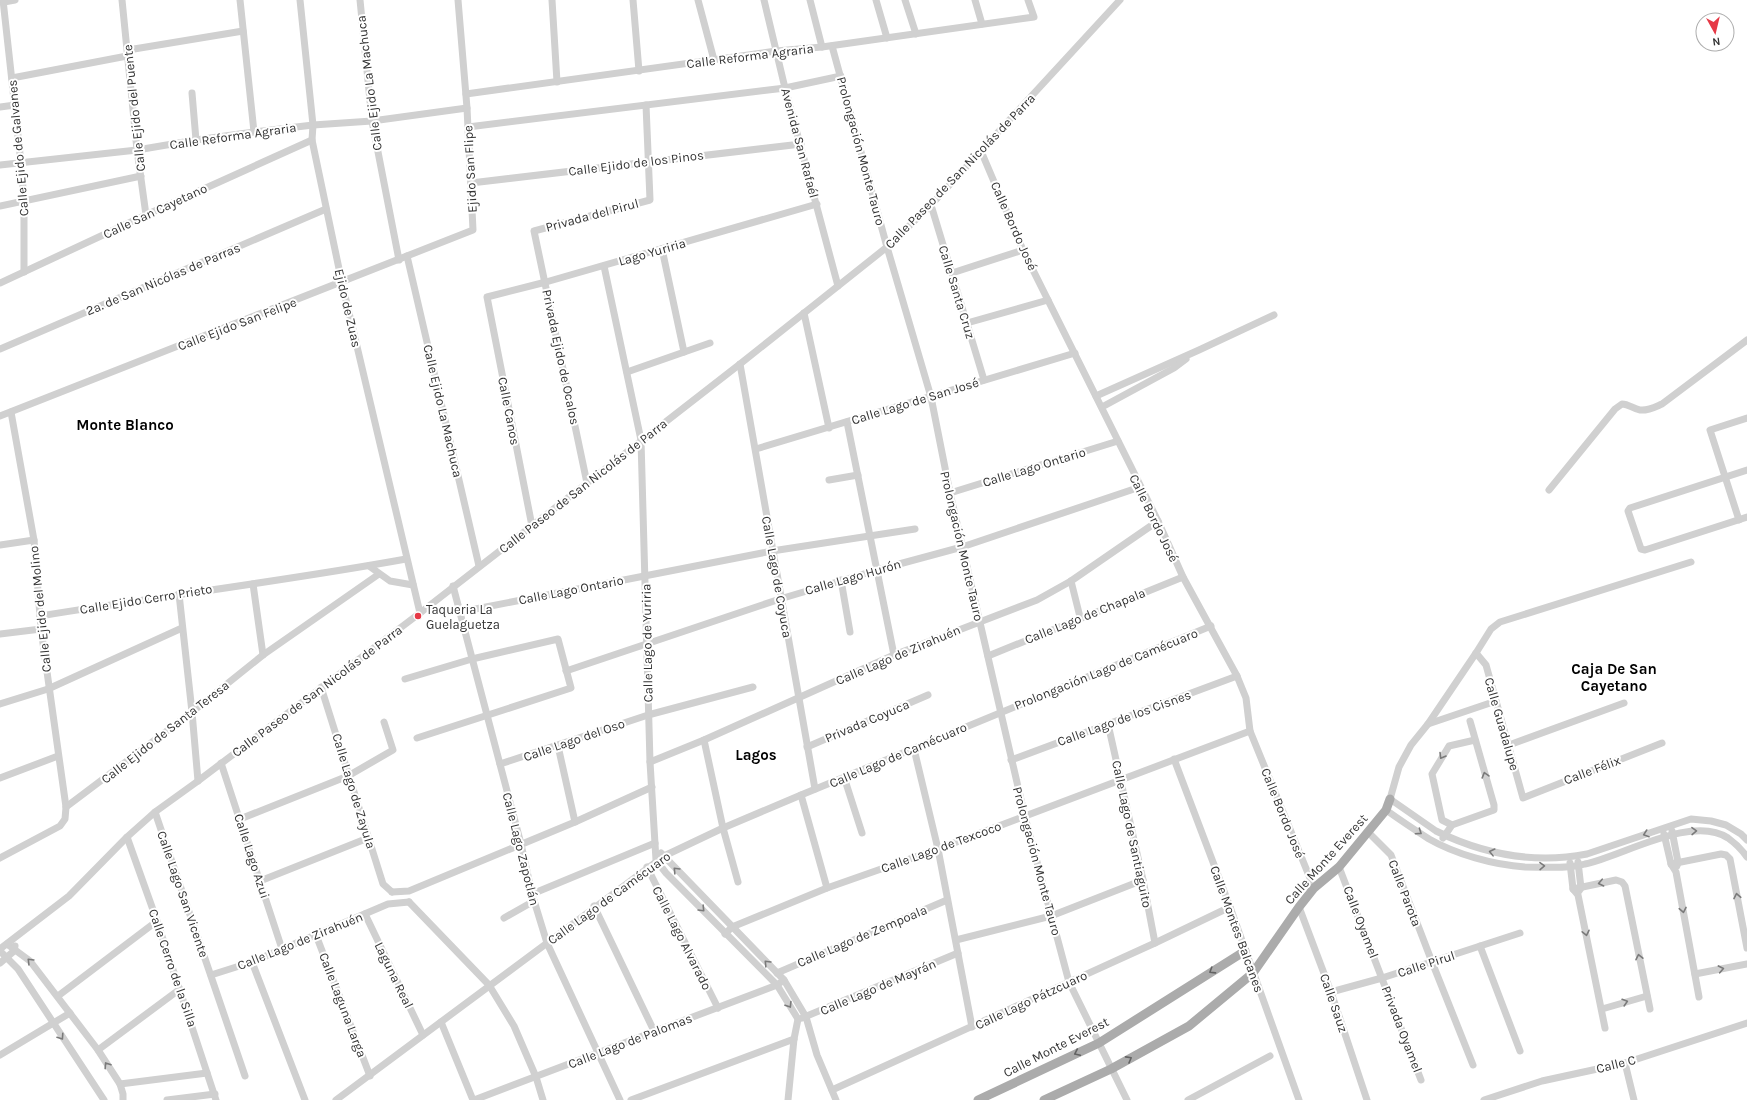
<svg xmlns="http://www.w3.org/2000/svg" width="1747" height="1100" font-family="Karla,sans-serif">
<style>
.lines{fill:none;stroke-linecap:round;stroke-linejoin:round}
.minor{stroke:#d0d0d0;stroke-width:7}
.major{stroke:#ababab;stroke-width:9}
.oneway{stroke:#7a7a7a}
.oneway2{stroke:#636363}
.poi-dot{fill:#e63946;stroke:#fff;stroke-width:1.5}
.labels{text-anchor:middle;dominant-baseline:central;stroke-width:4;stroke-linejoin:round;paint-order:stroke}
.street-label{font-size:13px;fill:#333;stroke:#fff}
.poi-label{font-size:13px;fill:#333;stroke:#fff;text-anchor:start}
.quarter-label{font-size:15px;font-weight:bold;fill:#000;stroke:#fff}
</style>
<rect width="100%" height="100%" fill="#fff"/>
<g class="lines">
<g class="minor">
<polyline points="3,0 21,163 24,201 24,272"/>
<polyline points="122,0 137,150 146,215"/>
<polyline points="240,0 254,132"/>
<polyline points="300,0 313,125 312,140 342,283 420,613"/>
<polyline points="360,0 372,121 399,260"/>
<polyline points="552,0 557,82"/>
<polyline points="633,0 639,71"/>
<polyline points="698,0 714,60"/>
<polyline points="764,0 785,88 838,286"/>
<polyline points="810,0 822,47"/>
<polyline points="876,0 887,38"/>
<polyline points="905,0 916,34"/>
<polyline points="975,0 982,24"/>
<polyline points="4,2 15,0"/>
<polyline points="832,46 887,247 931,397 950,493 1025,817 1069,982 1127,1100"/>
<polyline points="128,50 243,31"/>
<polyline points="12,78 127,56"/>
<polyline points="192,93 196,140"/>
<polyline points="466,94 776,51 822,47 1034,17 1028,0"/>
<polyline points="0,107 15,105"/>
<polyline points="468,127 785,88 841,76"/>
<polyline points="981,151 1023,250 1158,521 1183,577 1237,676 1246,698 1250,731 1314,888"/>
<polyline points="0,165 137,150 196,140 254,132 313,125 372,121 467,108"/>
<polyline points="471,183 801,144"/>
<polyline points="931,205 984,380"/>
<polyline points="0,206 141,176"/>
<polyline points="662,249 684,352"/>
<polyline points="407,256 479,566"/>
<polyline points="604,266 641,440 650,762 656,860 666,873 777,985 798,1019"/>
<polyline points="952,273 1023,250"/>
<polyline points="0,283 146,215 312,140"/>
<polyline points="804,313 829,428"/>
<polyline points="967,323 1048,300"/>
<polyline points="0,349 326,209"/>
<polyline points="740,364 815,789"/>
<polyline points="627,372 710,343"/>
<polyline points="1096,396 1199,350 1274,315"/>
<polyline points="1102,407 1174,368 1186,359"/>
<polyline points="0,416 473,230 467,108 458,0"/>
<polyline points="847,422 894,655"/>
<polyline points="756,449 1075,353"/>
<polyline points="1747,470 1630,508 1628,511 1641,549 1645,550 1747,517"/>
<polyline points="829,480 858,475"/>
<polyline points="587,483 534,231 650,200 646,105"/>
<path d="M 1549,490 L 1615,409 L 1622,404 C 1629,404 1633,409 1640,410 C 1648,411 1655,407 1662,404 L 1747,340"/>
<polyline points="950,493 1118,441"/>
<polyline points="1739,520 1710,430 1747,418"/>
<polyline points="532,526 487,297 546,282 817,204"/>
<polyline points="0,545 34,540"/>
<path d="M 1691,562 L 1500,622 L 1491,629 L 1476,653 L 1428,724 L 1411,745 L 1399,767 L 1390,799 L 1436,831 C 1483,854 1535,864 1587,854 L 1691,819 L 1711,821 L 1726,825 L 1741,834 L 1747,840"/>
<polyline points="369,566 390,581 413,585"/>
<polyline points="841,580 850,632"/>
<polyline points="1071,581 1080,617"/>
<polyline points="253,584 263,655"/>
<polyline points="453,586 521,844 532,894 547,943 620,1100"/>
<polyline points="179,594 192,712 198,781"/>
<polyline points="460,612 772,551 915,529"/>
<path d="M 40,616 C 162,596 285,581 406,559"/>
<polyline points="0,634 41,629"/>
<polyline points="1476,653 1486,665 1523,798 1662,743"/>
<polyline points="988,656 1183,577"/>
<polyline points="566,671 780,599 877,570 962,547 1140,487"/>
<polyline points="405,679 472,659 558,639 571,688 417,738"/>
<polyline points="321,687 383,884 392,892"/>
<polyline points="0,704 48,689 182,628"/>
<polyline points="1108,724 1143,880 1155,943"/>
<polyline points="1428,724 1496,701"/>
<polyline points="704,740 723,828 738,882"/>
<polyline points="1509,745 1624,703"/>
<polyline points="558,746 575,822"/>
<polyline points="807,747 928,695"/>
<polyline points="914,749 938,849 972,1027"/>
<polyline points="1174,759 1230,907 1299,1100"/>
<polyline points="1011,760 1237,676"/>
<polyline points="650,762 704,740 894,655 1037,600 1071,581 1158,521"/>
<polyline points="221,763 282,949"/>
<polyline points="500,764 648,715 753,687"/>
<polyline points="844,777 862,833"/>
<polyline points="0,778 58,756"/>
<polyline points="801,795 827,888"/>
<polyline points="66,807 192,712 263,655 379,574"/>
<path d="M 1386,810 C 1400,820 1415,830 1429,839 C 1455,854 1494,865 1525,867 C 1544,867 1567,869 1585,864 C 1623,856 1692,814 1728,838 C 1735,843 1742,850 1747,857"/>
<polyline points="155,812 245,1076"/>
<polyline points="240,819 348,776 393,750 384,722"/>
<polyline points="1452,825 1442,820 1432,774 1449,746 1475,740"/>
<polyline points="1672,831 1678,862 1677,866"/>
<polyline points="1368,832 1391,855 1432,962 1473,1065"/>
<polyline points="1664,834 1671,864 1676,872 1699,997"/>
<polyline points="127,837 157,921 216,1100"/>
<polyline points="1443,838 1452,825 1494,810 1494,805 1470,721"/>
<polyline points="661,853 784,980 806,1017 817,1055 836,1100"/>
<polyline points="0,858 60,826 65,819 66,807 41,629 34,540 11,412"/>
<polyline points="1578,862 1581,888 1579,891"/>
<polyline points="1570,863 1573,889 1578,895 1605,1028"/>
<polyline points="1671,864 1721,854 1726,855 1730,859 1747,948"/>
<polyline points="647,867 718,1008"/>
<polyline points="1339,867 1421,1080"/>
<polyline points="260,881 368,838"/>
<polyline points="1573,889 1616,880 1622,882 1625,886 1650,1009"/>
<polyline points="392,892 409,891 575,822 652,787"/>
<polyline points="532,894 655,843"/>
<polyline points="409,902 489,985 514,1026 536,1077 543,1100"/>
<polyline points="594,906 654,1031"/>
<polyline points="1299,907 1331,992 1367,1100"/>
<polyline points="365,914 423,1035"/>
<polyline points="504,918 534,901"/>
<polyline points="725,934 732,927 827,888 938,849 1250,731"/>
<polyline points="316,935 370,1076"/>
<polyline points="956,940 1051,916 1143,880"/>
<polyline points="7,944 30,961 98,1050 120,1084 123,1094 123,1100"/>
<polyline points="1480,946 1520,1051"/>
<polyline points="0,949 69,896 127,837 155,812 198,781 420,613 740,364 887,247 931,205 1120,0"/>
<polyline points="0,951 18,969 104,1100"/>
<polyline points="252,962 305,1100"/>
<polyline points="0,963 14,951 15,946"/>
<polyline points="777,973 947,900"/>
<polyline points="1695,974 1747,964"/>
<polyline points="211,975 252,962 388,904 409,902"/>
<polyline points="1331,992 1382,978 1520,933"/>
<polyline points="58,996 157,921"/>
<polyline points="1602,1009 1647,996"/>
<polyline points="802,1018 958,953"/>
<polyline points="441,1022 473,1100"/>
<polyline points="98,1050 180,989"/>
<polyline points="0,1055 70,1013"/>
<polyline points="1625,1063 1634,1100"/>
<polyline points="120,1084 207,1073"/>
<polyline points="832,1090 1155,943 1230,907"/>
<polyline points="167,1100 215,1094"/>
<polyline points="336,1100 664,856 723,828 801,795 1211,626"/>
<polyline points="474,1100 777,985 784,980"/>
<polyline points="631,1100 794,1039"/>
<polyline points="788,1100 794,1039 798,1019"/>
<polyline points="1188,1100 1270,1056"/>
<polyline points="1484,1100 1542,1081 1625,1063 1747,1023"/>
</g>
<g class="major">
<polyline points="978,1100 1099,1043 1245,951"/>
<polyline points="1044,1100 1111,1069 1189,1026 1253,973 1299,907 1314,888 1339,867 1386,810 1390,799"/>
</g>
</g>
<defs><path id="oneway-chevron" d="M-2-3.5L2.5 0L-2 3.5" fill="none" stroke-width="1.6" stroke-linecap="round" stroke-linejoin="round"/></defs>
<g class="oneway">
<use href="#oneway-chevron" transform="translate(1442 756) rotate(121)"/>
<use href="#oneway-chevron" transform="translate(1485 775) rotate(-106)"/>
<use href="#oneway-chevron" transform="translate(1694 831) rotate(-1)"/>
<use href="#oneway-chevron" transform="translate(1419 832) rotate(34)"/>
<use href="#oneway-chevron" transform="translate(1646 834) rotate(161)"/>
<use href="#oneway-chevron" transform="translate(1492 852) rotate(-166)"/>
<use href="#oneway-chevron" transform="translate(1542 866) rotate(-1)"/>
<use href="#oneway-chevron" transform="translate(676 870) rotate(-134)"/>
<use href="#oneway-chevron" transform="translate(1601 883) rotate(168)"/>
<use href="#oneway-chevron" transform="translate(1737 896) rotate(-101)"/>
<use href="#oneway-chevron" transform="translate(702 909) rotate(46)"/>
<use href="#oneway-chevron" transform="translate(1683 910) rotate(79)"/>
<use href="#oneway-chevron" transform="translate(1586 933) rotate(78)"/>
<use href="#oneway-chevron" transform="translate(1639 957) rotate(-102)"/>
<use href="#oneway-chevron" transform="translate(30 961) rotate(-135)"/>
<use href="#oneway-chevron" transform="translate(767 963) rotate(-134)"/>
<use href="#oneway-chevron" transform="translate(1721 969) rotate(-11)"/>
<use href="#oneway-chevron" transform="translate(1625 1002) rotate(-17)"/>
<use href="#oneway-chevron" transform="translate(789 1005) rotate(58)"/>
<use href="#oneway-chevron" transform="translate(61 1037) rotate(56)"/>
<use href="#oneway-chevron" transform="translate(107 1065) rotate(-123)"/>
</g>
<g class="oneway2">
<use href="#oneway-chevron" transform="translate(1212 971) rotate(148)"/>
<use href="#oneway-chevron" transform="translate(1077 1053) rotate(155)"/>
<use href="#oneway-chevron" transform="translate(1129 1059) rotate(-29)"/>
</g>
<circle class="poi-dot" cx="418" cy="616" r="4"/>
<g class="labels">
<g class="street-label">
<text transform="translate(750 56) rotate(-7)">Calle Reforma Agraria</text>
<text transform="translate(369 83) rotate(-97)">Calle Ejido La Machuca</text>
<text transform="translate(134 108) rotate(-96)">Calle Ejido del Puente</text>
<text transform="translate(233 136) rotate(-8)">Calle Reforma Agraria</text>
<text transform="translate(800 143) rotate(75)">Avenida San Rafaél</text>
<text transform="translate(18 148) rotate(-95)">Calle Ejido de Galvanes</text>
<text transform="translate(861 151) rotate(75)">Prolongación Monte Tauro</text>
<text transform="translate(636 163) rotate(-7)">Calle Ejido de los Pinos</text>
<text transform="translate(470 169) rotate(-93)">Ejido San Flipe</text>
<text transform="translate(960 171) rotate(-46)">Calle Paseo de San Nicolás de Parra</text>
<text transform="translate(155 211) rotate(-25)">Calle San Cayetano</text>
<text transform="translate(592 215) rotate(-15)">Privada del Pirul</text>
<text transform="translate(1014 226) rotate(66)">Calle Bordo José</text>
<text transform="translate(652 252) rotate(-16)">Lago Yuriria</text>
<text transform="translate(163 279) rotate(-23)">2a. de San Nicólas de Parras</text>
<text transform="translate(957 292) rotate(73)">Calle Santa Cruz</text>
<text transform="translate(348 308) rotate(77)">Ejido de Zuas</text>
<text transform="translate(237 324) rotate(-21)">Calle Ejido San Felipe</text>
<text transform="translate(561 357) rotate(78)">Privada Ejido de Ocalos</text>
<text transform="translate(915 401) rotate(-17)">Calle Lago de San José</text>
<text transform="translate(443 411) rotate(77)">Calle Ejido La Machuca</text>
<text transform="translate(509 411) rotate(79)">Calle Canos</text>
<text transform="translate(1034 467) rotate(-17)">Calle Lago Ontario</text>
<text transform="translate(583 486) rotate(-38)">Calle Paseo de San Nicolás de Parra</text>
<text transform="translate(1154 518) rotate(64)">Calle Bordo José</text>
<text transform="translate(962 546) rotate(77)">Prolongación Monte Tauro</text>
<text transform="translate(777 577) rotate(80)">Calle Lago de Coyuca</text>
<text transform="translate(853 577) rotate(-16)">Calle Lago Hurón</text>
<text transform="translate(571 590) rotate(-11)">Calle Lago Ontario</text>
<text transform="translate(146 599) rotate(-9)">Calle Ejido Cerro Prieto</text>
<text transform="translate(40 609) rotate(-96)">Calle Ejido del Molino</text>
<text transform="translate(1085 616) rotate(-22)">Calle Lago de Chapala</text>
<text transform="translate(647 643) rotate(-91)">Calle Lago de Yuriria</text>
<text transform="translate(898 655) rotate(-23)">Calle Lago de Zirahuén</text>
<text transform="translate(1106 669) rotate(-22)">Prolongación Lago de Camécuaro</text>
<text transform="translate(317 691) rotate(-37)">Calle Paseo de San Nicolás de Parra</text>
<text transform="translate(1124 718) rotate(-20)">Calle Lago de los Cisnes</text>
<text transform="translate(867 721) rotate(-23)">Privada Coyuca</text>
<text transform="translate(1502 724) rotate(74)">Calle Guadalupe</text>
<text transform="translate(165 732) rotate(-38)">Calle Ejido de Santa Teresa</text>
<text transform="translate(574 740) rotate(-19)">Calle Lago del Oso</text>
<text transform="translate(898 755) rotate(-23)">Calle Lago de Camécuaro</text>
<text transform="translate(1592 770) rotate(-21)">Calle Félix</text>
<text transform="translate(354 791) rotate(73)">Calle Lago de Zayula</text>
<text transform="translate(1283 813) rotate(68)">Calle Bordo José</text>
<text transform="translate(1132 834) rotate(78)">Calle Lago de Santiaguito</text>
<text transform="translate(941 847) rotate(-20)">Calle Lago de Texcoco</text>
<text transform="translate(521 849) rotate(76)">Calle Lago Zapotlán</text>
<text transform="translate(252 856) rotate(72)">Calle Lago Azui</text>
<text transform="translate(1326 859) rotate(-48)">Calle Monte Everest</text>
<text transform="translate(1037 861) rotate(75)">Prolongación Monte Tauro</text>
<text transform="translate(1405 893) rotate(69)">Calle Parota</text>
<text transform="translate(183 894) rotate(71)">Calle Lago San Vicente</text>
<text transform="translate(609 898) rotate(-36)">Calle Lago de Camécuaro</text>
<text transform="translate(1361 922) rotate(69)">Calle Oyamel</text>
<text transform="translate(1237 929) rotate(70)">Calle Montes Balcanes</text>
<text transform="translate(862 936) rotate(-23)">Calle Lago de Zempoala</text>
<text transform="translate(682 938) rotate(63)">Calle Lago Alvarado</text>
<text transform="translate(300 941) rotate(-22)">Calle Lago de Zirahuén</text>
<text transform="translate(1426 964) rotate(-18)">Calle Pirul</text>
<text transform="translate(173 968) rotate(71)">Calle Cerro de la Silla</text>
<text transform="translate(394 975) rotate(64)">Laguna Real</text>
<text transform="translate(878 987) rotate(-23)">Calle Lago de Mayrán</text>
<text transform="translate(1031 1000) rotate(-25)">Calle Lago Pátzcuaro</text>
<text transform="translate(1334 1003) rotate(71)">Calle Sauz</text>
<text transform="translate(343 1005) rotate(69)">Calle Laguna Larga</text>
<text transform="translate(1402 1029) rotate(69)">Privada Oyamel</text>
<text transform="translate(630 1041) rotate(-21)">Calle Lago de Palomas</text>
<text transform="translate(1056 1047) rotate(-27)">Calle Monte Everest</text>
<text transform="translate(1616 1064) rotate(-14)">Calle C</text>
</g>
<g class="poi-label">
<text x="426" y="609">Taqueria La<tspan x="426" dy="15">Guelaguetza</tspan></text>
</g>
<g class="quarter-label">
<text x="125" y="425">Monte Blanco</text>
<text x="1614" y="669">Caja De San<tspan x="1614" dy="17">Cayetano</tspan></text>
<text x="756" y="755">Lagos</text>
</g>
</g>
<g transform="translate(1715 32) rotate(172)"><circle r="19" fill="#ffffff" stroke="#adadad"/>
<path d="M0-3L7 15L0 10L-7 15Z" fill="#e63946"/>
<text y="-6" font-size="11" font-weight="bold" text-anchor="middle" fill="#333333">N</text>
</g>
</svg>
